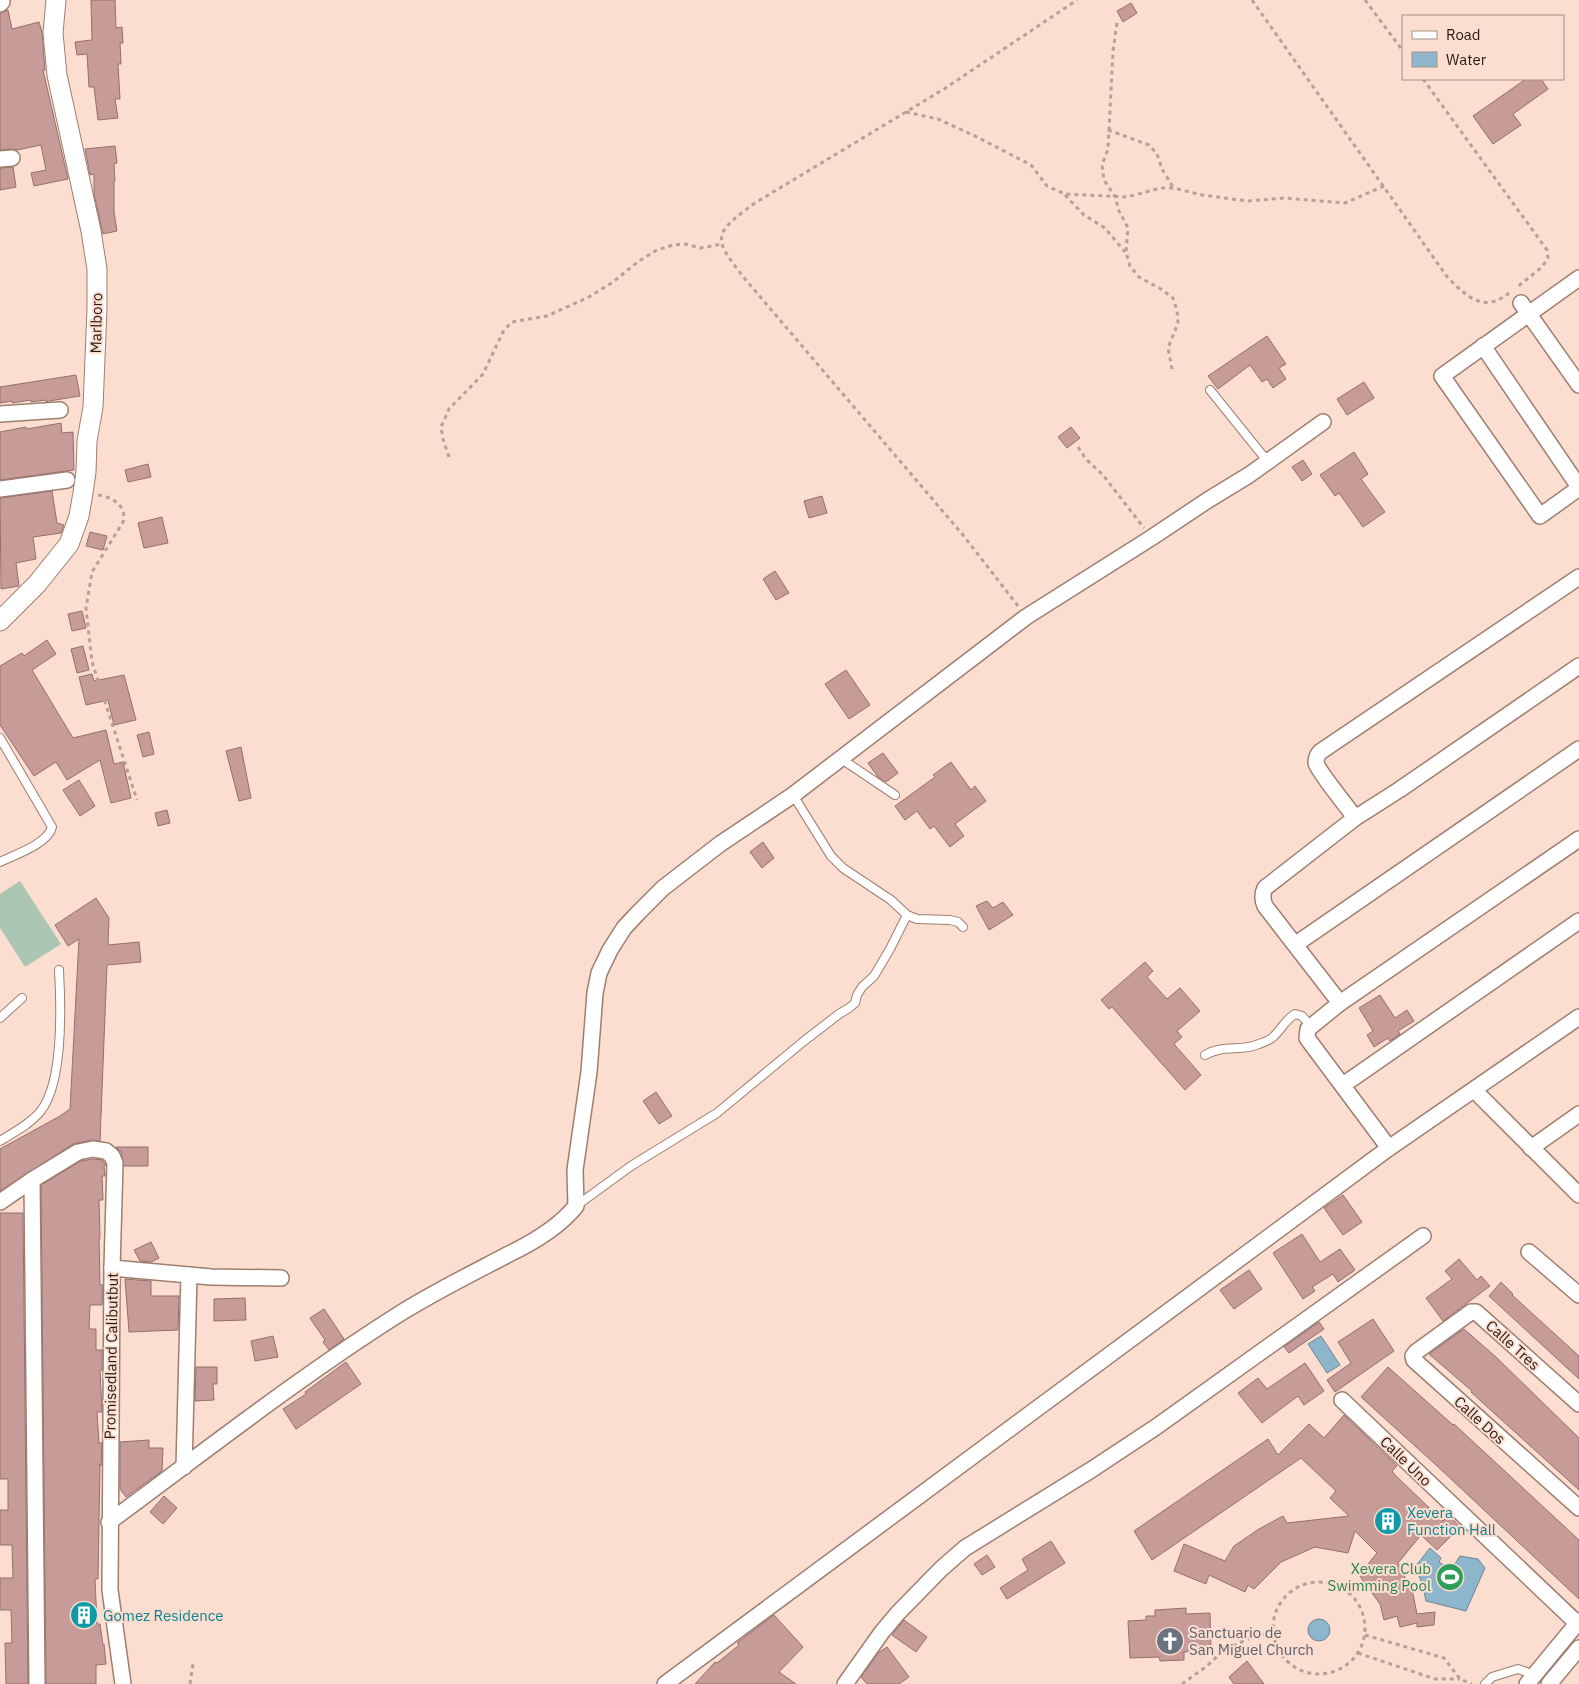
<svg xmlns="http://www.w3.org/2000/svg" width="1579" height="1684" font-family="'IBM Plex Sans',sans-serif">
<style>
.green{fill:#abc6b3}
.water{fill:#8db5cb;stroke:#6e8694}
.building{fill:#c79c98;stroke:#946f6d}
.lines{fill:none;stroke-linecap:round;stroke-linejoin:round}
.service-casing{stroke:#9f7e6f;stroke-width:10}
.minor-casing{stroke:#9f7e6f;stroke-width:18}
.tertiary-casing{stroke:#9f7e6f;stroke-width:21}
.path{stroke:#b8a094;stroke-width:3;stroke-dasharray:4 4;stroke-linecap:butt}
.service{stroke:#fff;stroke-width:8}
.minor{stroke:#fff;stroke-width:15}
.tertiary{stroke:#fff;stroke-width:19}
.labels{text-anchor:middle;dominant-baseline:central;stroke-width:4;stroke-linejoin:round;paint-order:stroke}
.street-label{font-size:15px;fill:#271a14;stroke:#fbded0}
.culture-label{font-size:15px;fill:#0d838f;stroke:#fbded0;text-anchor:start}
.leisure-label{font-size:15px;fill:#27864d;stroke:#fbded0;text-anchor:end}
.worship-label{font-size:15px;fill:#5b616d;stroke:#fbded0;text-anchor:start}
</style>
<rect width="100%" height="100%" fill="#fbded0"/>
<polygon class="green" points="20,881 61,944 25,967 0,928 0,894"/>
<g class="water">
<polygon points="1321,1336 1340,1365 1327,1373 1308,1344"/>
<polygon points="1430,1548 1441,1558 1439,1562 1451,1570 1460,1556 1478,1559 1485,1568 1466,1611 1426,1601 1422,1583 1415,1567"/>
<circle cx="1319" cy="1630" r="11"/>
</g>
<g class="building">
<polygon points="91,0 115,0 116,28 122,27 123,43 120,43 121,64 118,64 120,99 115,99 118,118 98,120 94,87 89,87 87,54 77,55 75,42 92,40"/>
<polygon points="1131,3 1137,13 1123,22 1117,11"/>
<polygon points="8,10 12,29 39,22 42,32 45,70 43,70 68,179 34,186 31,173 46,170 41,145 17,150 12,149 0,150 0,13"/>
<polygon points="1526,79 1541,79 1548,89 1513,114 1521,125 1493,144 1473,116"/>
<polygon points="115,146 117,163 114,164 115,181 114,181 114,212 117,231 103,234 94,194 94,174 90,175 85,149"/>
<polygon points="13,167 16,187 0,190 0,168"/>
<polygon points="1267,336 1286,364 1279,368 1286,379 1273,388 1267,379 1262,382 1250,365 1218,389 1208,376"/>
<polygon points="76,375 80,396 49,401 46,402 46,400 31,402 31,400 12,403 12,401 0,403 0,387"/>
<polygon points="1364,382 1374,398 1347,415 1337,399"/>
<polygon points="61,423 62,433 73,432 74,470 0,480 0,432 26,427 27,429"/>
<polygon points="1071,427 1080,438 1067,448 1058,437"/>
<polygon points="1354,452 1368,474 1361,479 1385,512 1363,527 1339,493 1335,496 1320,475"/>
<polygon points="1303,460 1312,474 1302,481 1292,467"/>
<polygon points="148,464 151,477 128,482 125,470"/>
<polygon points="52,491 57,523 64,525 61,533 33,537 36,559 16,563 19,586 1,589 0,498"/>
<polygon points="822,496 827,513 809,518 804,501"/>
<polygon points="162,517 168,543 144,548 138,523"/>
<polygon points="90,532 107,536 103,550 86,546"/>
<polygon points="775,571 789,593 776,600 763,579"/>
<polygon points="82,611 86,628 72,631 68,614"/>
<polygon points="47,640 56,654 32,670 73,738 106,730 114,764 123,762 131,798 111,803 100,760 67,780 56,762 34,776 0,725 0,666 22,653 24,656"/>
<polygon points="83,646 89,670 77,673 71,649"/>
<polygon points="846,670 870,705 849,719 825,684"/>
<polygon points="92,674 94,681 124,675 136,720 114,725 108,700 86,705 79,677"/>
<polygon points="149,732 154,754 143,757 137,735"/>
<polygon points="241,747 251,798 239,801 226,751"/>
<polygon points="883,753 898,773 886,782 878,777 868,763"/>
<polygon points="951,762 971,790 975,786 986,801 955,824 964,836 950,847 934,826 930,829 917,811 905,820 895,806 935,777 933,775"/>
<polygon points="79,780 95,806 80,816 63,790"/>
<polygon points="167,810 170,823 158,826 155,813"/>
<polygon points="763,842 774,858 762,868 750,852"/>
<polygon points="96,898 109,918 108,945 139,942 141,962 107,965 100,1141 91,1140 73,1144 0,1191 0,1149 60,1116 70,1109 79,939 68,946 55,925"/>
<polygon points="987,901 993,908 1003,902 1013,915 989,930 976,906"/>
<polygon points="1145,962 1153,971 1147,977 1167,999 1180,988 1200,1011 1177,1031 1182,1037 1174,1044 1201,1075 1185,1090 1112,1007 1109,1009 1101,1000"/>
<polygon points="1380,995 1395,1018 1407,1010 1414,1021 1398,1031 1400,1034 1390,1041 1388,1038 1374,1047 1367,1035 1373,1031 1359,1008"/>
<polygon points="656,1092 672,1116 659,1124 643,1101"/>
<polygon points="116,1147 148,1147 148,1166 124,1166 121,1152"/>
<polygon points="93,1159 102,1160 106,1165 104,1166 105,1176 102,1176 103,1200 99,1200 100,1239 99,1239 100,1285 103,1285 102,1305 90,1305 89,1329 96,1329 96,1350 102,1350 102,1370 100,1370 102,1412 97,1412 99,1443 102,1443 101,1466 100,1464 98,1579 95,1579 97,1624 100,1624 103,1645 104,1644 106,1664 96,1665 96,1684 46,1684 41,1185 81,1161"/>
<polygon points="1343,1195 1362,1222 1343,1235 1324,1208"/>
<polygon points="0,1213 23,1213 28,1684 6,1684 5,1643 12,1643 11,1610 0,1610 0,1578 13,1578 12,1545 0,1545 0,1510 8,1510 8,1479 0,1479"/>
<polygon points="1302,1234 1320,1262 1340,1249 1355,1270 1338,1282 1333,1274 1312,1287 1315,1291 1303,1299 1273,1253"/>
<polygon points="151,1242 159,1258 151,1262 140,1261 134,1250"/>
<polygon points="1459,1259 1477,1280 1481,1276 1490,1286 1443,1321 1426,1298 1452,1279 1445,1271"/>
<polygon points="1249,1270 1262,1289 1234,1309 1220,1290"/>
<polygon points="125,1279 151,1281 151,1296 179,1296 178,1330 129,1332"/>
<polygon points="1501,1282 1513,1294 1512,1295 1579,1356 1579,1379 1489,1296"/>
<polygon points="245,1298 246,1320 214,1321 214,1299"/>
<polygon points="324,1309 344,1339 329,1350 323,1342 325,1340 310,1318"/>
<polygon points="1373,1319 1394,1351 1335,1392 1327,1380 1351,1363 1338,1342"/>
<polygon points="1319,1322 1324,1329 1289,1353 1284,1347"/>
<polygon points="1464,1329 1497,1358 1579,1438 1579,1490 1495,1414 1471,1392 1472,1391 1429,1354"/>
<polygon points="273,1336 278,1357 255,1361 251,1341"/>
<polygon points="346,1362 361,1384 296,1429 283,1409 306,1394 305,1392"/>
<polygon points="1305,1363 1324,1391 1304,1405 1298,1396 1262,1423 1238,1393 1258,1378 1267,1389"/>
<polygon points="196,1367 217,1367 217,1384 213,1384 214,1400 195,1401"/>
<polygon points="1388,1367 1453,1425 1454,1424 1579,1540 1579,1599 1435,1464 1361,1397"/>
<polygon points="1344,1415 1397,1466 1392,1471 1395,1475 1443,1521 1449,1515 1460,1527 1437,1550 1421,1535 1398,1563 1413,1594 1417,1614 1435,1612 1434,1625 1417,1627 1417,1623 1400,1627 1397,1616 1384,1620 1380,1604 1359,1575 1377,1553 1355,1531 1348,1553 1315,1547 1281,1562 1254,1589 1248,1585 1245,1592 1209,1575 1206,1584 1174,1571 1184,1544 1225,1561 1234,1546 1259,1529 1283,1516 1287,1523 1349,1516 1330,1498 1336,1491 1301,1458 1152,1560 1134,1531 1268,1439 1278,1455 1309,1424 1324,1438"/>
<polygon points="149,1440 149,1448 163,1448 162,1471 126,1497 120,1489 120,1442"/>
<polygon points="164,1496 177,1508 163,1524 150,1512"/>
<polygon points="1051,1541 1065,1563 1007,1599 1000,1588 1028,1570 1022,1559"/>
<polygon points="987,1555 995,1567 982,1575 974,1564"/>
<polygon points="1186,1608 1186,1614 1210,1613 1211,1650 1184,1652 1184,1660 1160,1661 1159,1657 1130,1658 1128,1621 1146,1620 1146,1616 1155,1616 1155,1610"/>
<polygon points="774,1615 803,1647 779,1672 796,1684 695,1684 715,1662 717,1663 739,1645 737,1643"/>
<polygon points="904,1620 927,1637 916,1652 892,1635"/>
<polygon points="887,1647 909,1677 899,1684 867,1684 861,1677 878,1653"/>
<polygon points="1247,1661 1264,1684 1234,1684 1229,1677"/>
</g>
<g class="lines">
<g class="service-casing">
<g id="service">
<polyline points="1210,390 1268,462"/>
<path d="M 0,738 L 52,827 C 48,844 14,855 0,862"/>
<polyline points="840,758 895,795"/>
<polyline points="793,795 831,856 843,868 891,900 907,915 917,919 950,920 958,922 963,927"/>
<polyline points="0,1018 22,998"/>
<path d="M 1205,1055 C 1224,1044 1241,1052 1259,1044 C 1264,1042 1270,1040 1273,1037 C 1282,1029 1285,1020 1295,1014 L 1302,1016 L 1311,1026"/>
<path d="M 0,1141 C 14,1132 29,1125 40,1112 C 64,1083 61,1006 59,970"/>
<polyline points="576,1206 631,1166 717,1113 804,1041 839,1014 849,1008 855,1003 857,995 862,987 874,976 890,949 907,915"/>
<polyline points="1485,1684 1492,1677 1518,1669 1535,1675"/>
</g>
</g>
<g class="minor-casing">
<g id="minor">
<polyline points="0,4 2,2"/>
<polyline points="0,159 12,158"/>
<polyline points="1579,278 1442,376 1540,516 1579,488"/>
<polyline points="1521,303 1579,385"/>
<polyline points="1483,346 1579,487"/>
<polyline points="0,414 60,410"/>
<polyline points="0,489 67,480"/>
<path d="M 1355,818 C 1348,807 1319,773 1316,763 C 1316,758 1317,755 1320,752 L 1579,577"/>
<polyline points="1296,944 1579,749"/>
<path d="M 1340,1003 L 1265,906 C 1262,899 1262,894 1265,888 L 1355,818 L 1399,790 L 1579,666"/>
<polyline points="1343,1085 1579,921"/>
<polyline points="1474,1090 1579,1195"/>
<polyline points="1389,1148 1307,1038 1308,1029 1340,1003 1579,839"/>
<polyline points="1531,1148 1579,1114"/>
<polyline points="32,1180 37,1684"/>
<polyline points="0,1202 32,1180 78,1152 93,1149 106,1151 112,1156 115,1163 112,1268 110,1590 123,1684"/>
<polyline points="1529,1252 1579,1295"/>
<polyline points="112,1268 211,1277 281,1278"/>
<polyline points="1342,1400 1579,1625"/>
<polyline points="1579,1404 1476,1312 1471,1312 1416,1352 1413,1356 1414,1360 1579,1508"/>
<polyline points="184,1467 189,1275"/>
<path d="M 109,1522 C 204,1452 297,1379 396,1316 C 432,1293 471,1274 509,1254 C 534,1242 559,1227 576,1206 L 575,1170 L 589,1072 L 595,993 L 599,973 L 610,950 L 624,928 L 638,913 L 663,888 L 720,844 L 793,795 L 1026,617 L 1151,538 L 1208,500 L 1249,475 L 1323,422"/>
<polyline points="665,1684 1389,1148 1579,1017"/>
<polyline points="845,1684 882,1632 898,1613 941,1569 965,1548 1091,1470 1156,1427 1423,1236"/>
<polyline points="1527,1684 1579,1621"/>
<polyline points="1549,1684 1579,1648"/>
</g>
</g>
<g class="tertiary-casing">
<polyline id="tertiary" points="0,621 37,584 69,544 79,516 83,493 86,472 87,441 93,407 97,309 97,269 91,231 57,75 53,33 56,0"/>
</g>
<g class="path">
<path d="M 1252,0 L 1448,278 C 1467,296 1483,314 1509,293"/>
<polyline points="1365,0 1403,51"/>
<polyline points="1117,23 1113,51 1108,149 1102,165 1104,180 1116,198 1118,209 1128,228 1126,252 1130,266 1139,277 1161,289 1173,298 1177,310 1178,323 1168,348 1172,369"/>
<polyline points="1423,79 1547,250 1548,258 1542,267 1516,288"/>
<polyline points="906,112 938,119 975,136 1031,165 1047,186 1065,194 1127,197 1161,188 1174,188 1202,195 1248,201 1285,198 1345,203 1384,186"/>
<polyline points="1108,130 1149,145 1157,154 1162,169 1173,187"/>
<polyline points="1065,195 1084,215 1105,228 1125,252"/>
<polyline points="1078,447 1086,459 1103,475 1144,528"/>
<polyline points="449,457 443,439 441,427 449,409 483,374 504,330 512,322 547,316 589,297 613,282 639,261 657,250 673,245 686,244 700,248 722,244"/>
<path d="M 98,495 C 114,497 127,507 123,522 L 92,572 L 86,608 L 92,662 L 137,800"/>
<path d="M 1018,606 L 963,535 L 745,279 C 713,238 711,235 755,203 L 944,89 L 1077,0"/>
<circle cx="1319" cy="1628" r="46"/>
<polyline points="1365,1635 1444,1658 1460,1679 1472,1684"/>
<polyline points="1358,1653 1435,1679 1460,1679"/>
<polyline points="190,1684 193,1664"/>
<polyline points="1182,1684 1207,1666 1225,1649 1253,1637 1272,1633"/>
</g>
<use href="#service" class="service"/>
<use href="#minor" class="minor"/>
<use href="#tertiary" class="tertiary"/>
</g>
<defs>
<g id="building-disc" transform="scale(1.4375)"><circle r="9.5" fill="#0f9aa8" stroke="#fbded0"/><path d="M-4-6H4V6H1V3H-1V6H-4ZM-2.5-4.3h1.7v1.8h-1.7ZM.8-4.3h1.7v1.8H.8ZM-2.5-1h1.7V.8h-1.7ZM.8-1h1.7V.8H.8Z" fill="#fff"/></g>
<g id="stadium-disc" transform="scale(1.4375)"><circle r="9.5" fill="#2e9e5b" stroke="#fbded0"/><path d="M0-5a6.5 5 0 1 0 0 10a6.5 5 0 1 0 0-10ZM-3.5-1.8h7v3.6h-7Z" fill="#fff"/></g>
<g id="church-disc" transform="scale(1.4375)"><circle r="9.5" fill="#6b7280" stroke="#fbded0"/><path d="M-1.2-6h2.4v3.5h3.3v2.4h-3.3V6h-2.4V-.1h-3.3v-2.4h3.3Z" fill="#fff"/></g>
</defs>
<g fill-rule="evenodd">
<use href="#building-disc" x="1388" y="1521"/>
<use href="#stadium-disc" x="1450" y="1577"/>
<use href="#building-disc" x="84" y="1615"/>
<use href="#church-disc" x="1170" y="1641"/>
</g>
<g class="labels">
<g class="street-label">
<text transform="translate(96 323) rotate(-89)">Marlboro</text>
<text transform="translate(1513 1345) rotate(42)">Calle Tres</text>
<text transform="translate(111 1356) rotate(-89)">Promisedland Calibutbut</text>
<text transform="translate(1480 1420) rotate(42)">Calle Dos</text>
<text transform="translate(1406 1461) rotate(44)">Calle Uno</text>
</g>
<g class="culture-label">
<text x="1407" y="1512">Xevera<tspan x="1407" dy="17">Function Hall</tspan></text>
<text x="103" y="1615">Gomez Residence</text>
</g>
<g class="leisure-label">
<text x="1431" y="1568">Xevera Club<tspan x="1431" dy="17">Swimming Pool</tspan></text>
</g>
<g class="worship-label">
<text x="1189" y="1632">Sanctuario de<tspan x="1189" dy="17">San Miguel Church</tspan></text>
</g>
</g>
<rect x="1402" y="15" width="162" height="65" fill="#fbded0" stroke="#a69085"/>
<rect x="1412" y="31" width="25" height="8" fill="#ffffff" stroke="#a69085"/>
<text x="1446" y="40" font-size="15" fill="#271a14">Road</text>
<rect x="1412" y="52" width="25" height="15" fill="#8db5cb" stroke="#a69085"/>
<text x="1446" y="65" font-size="15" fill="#271a14">Water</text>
</svg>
